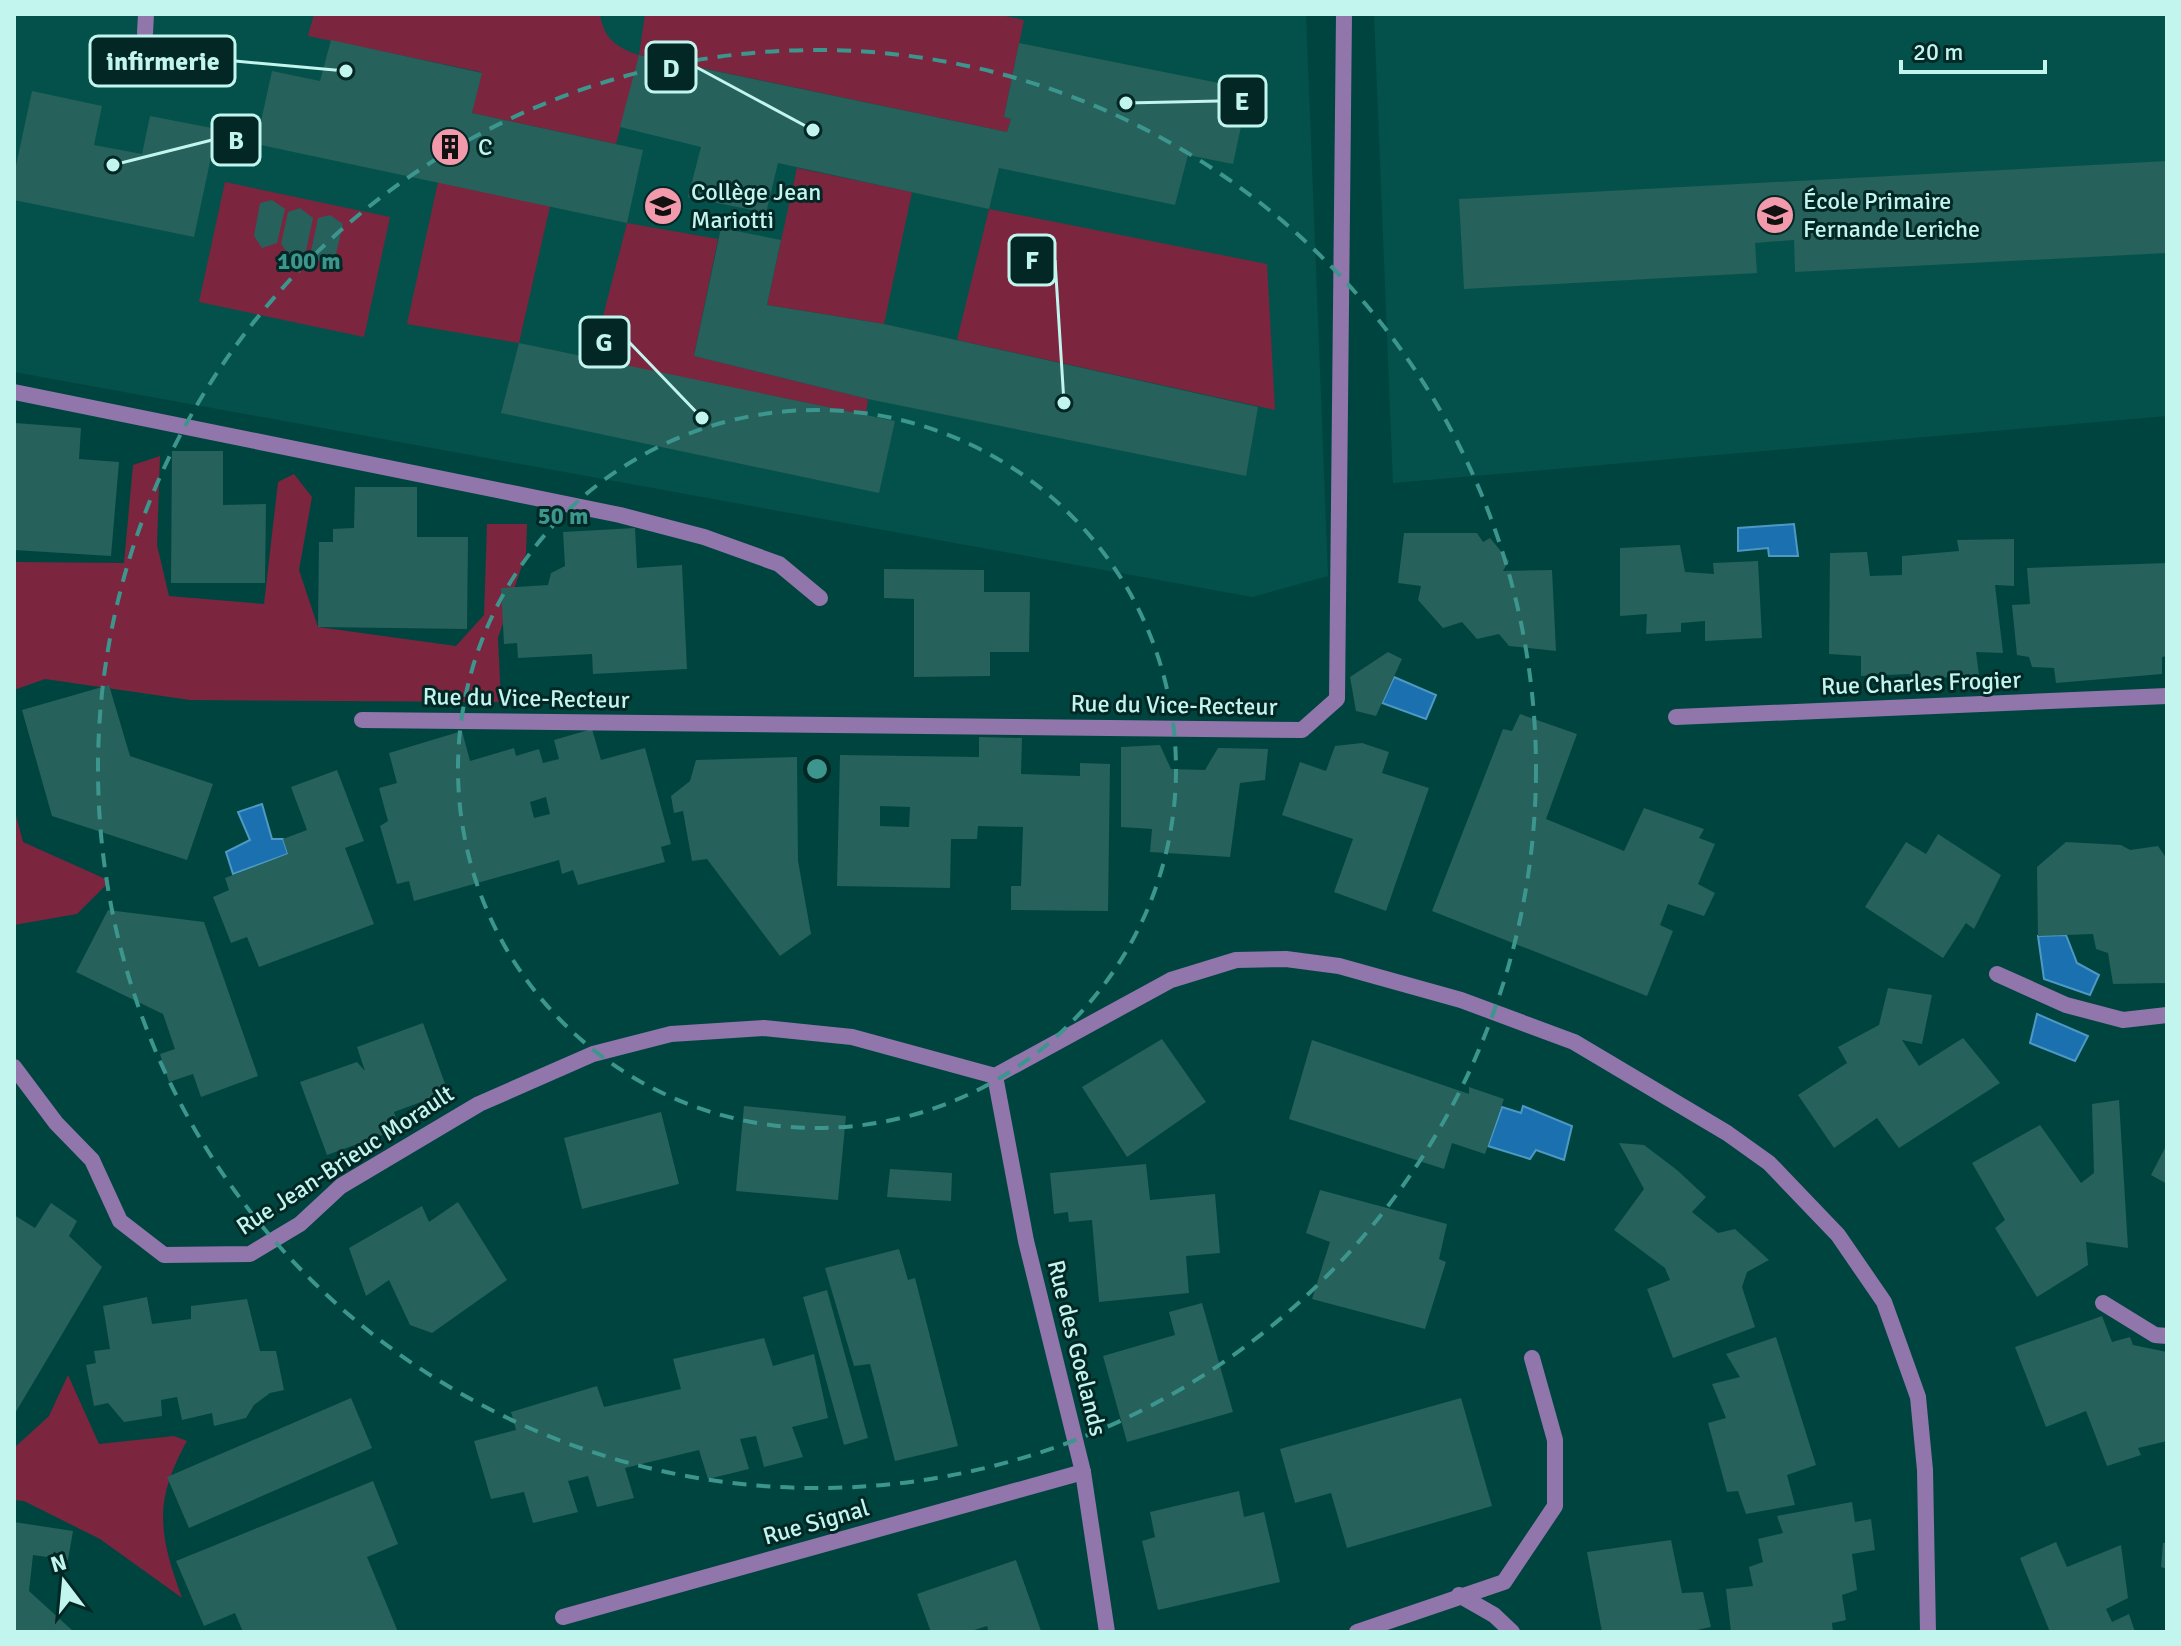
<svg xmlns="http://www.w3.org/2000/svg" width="2181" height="1646" font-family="Signika,sans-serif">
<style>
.built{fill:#04514b}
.green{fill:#7c253e}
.water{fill:#1b71b0;stroke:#4d99c3;stroke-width:2}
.building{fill:#26615b;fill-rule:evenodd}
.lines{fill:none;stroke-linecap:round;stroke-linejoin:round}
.lane{stroke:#9076ab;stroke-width:16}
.street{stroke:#9076ab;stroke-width:16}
.ring{fill:none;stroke:#3c968e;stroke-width:4;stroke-dasharray:14 10}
.labels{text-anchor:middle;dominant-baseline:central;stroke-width:6;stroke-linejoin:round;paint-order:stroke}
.poi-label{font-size:24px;fill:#c3f5ef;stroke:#022724;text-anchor:start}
.street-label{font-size:24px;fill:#c3f5ef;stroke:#022724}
.centre{fill:#3c968e;stroke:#022724;stroke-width:4}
.ring-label{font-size:24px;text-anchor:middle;font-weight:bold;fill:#3c968e;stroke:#022724;stroke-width:6;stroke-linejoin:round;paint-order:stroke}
.leader{fill:none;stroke:#c3f5ef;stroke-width:3}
.callout-dot{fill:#c3f5ef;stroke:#022724;stroke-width:3}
.callout{fill:#022724;stroke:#c3f5ef;stroke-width:3}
.callout-label{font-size:26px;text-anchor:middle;font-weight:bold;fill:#c3f5ef}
</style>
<rect width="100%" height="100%" fill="#00443f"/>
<g class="built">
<polygon points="14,14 1306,14 1328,576 1252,597 14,372"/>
<polygon points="1374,14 2167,14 2167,416 1393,483"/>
</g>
<g class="green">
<path d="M 314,14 L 600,14 C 603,38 617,48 639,55 L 645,14 L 996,14 L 1024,20 L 1004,117 L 1011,119 L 1007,132 L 640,55 L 616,144 L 472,113 L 481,72 L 308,36 Z"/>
<polygon points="797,168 912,192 884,324 767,305"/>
<polygon points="225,182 390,217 364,337 199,302"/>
<polygon points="438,182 550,206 519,343 407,324"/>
<polygon points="989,209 1267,264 1275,410 957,340"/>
<polygon points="627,223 718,239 694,356 868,399 866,415 592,359"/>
<polygon points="160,456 157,545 169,596 264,604 278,482 294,474 312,497 299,570 318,627 456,646 484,615 487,524 527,524 526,553 498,638 501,702 190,700 45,679 14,690 14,562 124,563 133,465"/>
<polygon points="14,808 23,842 110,881 77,914 14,925"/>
<path d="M 68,1375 L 99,1444 L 174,1436 L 187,1441 C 153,1502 159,1534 182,1598 L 100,1539 L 24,1501 L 14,1500 L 14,1448 L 49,1416 Z"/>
</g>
<g class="water">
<polygon points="1794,524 1798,556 1769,556 1768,548 1738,551 1738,528"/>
<polygon points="1394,677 1436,695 1426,719 1382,703"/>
<polygon points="262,804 272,839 283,839 288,854 233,874 226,852 250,840 238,812"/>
<polygon points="2066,935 2077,963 2099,975 2090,995 2044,979 2038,936"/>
<polygon points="2037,1014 2088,1036 2075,1061 2030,1043"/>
<polygon points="1523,1106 1572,1126 1564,1160 1536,1150 1530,1159 1488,1146 1502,1107 1521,1113"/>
</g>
<g class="building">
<polygon points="331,40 482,73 472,113 643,150 627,223 256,144 272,71 320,81"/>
<polygon points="1019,43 1249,89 1233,164 1188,155 1175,205 999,168 989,209 778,163 766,213 688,197 701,147 620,127 639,55 1007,132 1011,119 1004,117"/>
<polygon points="32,91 102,106 94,145 142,154 150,116 217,129 194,237 14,200 14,175"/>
<polygon points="2167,161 2167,253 1795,272 1794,240 1755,243 1757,273 1464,289 1459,199"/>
<polygon points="272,200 285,209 277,243 262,248 254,236 260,203"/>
<polygon points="300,208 313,218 306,251 290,256 281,244 288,212"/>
<polygon points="330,215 343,224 335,258 320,262 311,251 318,218"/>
<polygon points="721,228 781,240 767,305 884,324 1258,407 1246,476 868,399 694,356"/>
<polygon points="519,343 895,421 879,493 501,413"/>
<polygon points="15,423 81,428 79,459 119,462 111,556 14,550"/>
<polygon points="172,451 223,451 223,505 266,504 265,583 171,583"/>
<polygon points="355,487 417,487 417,537 468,537 467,629 318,627 319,542 333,542 333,529 354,528"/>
<polygon points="635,528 637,568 682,565 687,669 593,674 592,654 518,658 517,643 504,644 501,588 548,585 551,573 565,566 563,532"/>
<polygon points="1404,533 1477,533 1483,542 1490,538 1509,561 1503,571 1552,570 1556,651 1509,646 1499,634 1477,639 1462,622 1443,628 1418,600 1421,586 1398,583"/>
<polygon points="2014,539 2014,586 1995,585 2003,653 1976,652 1979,675 1912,680 1910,674 1861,676 1861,656 1829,654 1830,553 1867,552 1870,576 1902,575 1902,556 1959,551 1957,540"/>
<polygon points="1680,545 1685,572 1714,574 1713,563 1758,561 1762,638 1705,641 1705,621 1681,623 1681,632 1646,634 1647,614 1620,616 1620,548"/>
<polygon points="2167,563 2167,656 2162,657 2162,674 2056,683 2054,668 2032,667 2029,657 2017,655 2012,605 2030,604 2027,568"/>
<polygon points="884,569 984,570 984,592 1030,592 1029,652 990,652 990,676 914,677 914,599 884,598"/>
<polygon points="1388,652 1402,659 1376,716 1356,711 1350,677"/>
<polygon points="109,685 130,756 213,784 187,860 52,816 22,710"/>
<polygon points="1520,714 1577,734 1546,819 1624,851 1644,808 1704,829 1699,838 1715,844 1698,884 1715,893 1704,916 1668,904 1660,925 1673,931 1647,996 1432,911 1503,729 1512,731"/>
<path d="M 592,729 L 601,760 L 645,748 L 671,844 L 661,847 L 665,862 L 578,885 L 573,870 L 562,874 L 559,860 L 414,901 L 409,881 L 397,884 L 380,826 L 388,821 L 379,788 L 397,783 L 389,753 L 462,731 L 470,761 L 514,748 L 516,756 L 539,749 L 543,763 L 559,759 L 554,740 ZM 546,797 L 550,814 L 534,818 L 530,802 Z"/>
<path d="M 979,737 L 1022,738 L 1021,774 L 1080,776 L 1080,763 L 1110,764 L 1108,911 L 1011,910 L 1011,886 L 1021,886 L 1023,827 L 978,826 L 977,839 L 951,839 L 950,888 L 837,886 L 840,755 L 979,757 ZM 880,806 L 910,807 L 909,827 L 880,826 Z"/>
<polygon points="1362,743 1389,752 1382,773 1429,788 1386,911 1334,892 1353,839 1282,815 1300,762 1326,771 1335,746"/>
<polygon points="1160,745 1171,769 1205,770 1218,748 1268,749 1265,780 1240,783 1230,857 1150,852 1152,829 1121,827 1121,747"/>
<polygon points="797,757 798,861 811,934 780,956 707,859 692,861 683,811 674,813 671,796 690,781 696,760"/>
<polygon points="337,770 364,841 345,848 374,924 259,967 247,937 231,943 213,897 229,890 225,878 288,854 283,839 307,830 291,787"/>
<polygon points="1938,834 2001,875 1974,929 1966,923 1943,958 1865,907 1906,842 1926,854"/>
<polygon points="2066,842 2121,845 2130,850 2158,846 2167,859 2167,983 2113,984 2108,953 2096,949 2093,934 2038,936 2037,867"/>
<polygon points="108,910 204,922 258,1076 201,1097 193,1074 169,1082 160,1054 175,1049 163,1014 76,972"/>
<polygon points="1888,988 1932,995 1922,1044 1902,1040 1919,1066 1963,1038 2000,1083 1899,1148 1877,1118 1834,1148 1798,1095 1847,1063 1838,1047 1879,1025"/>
<polygon points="423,1023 448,1092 394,1112 399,1129 327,1155 300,1082 357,1062 365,1071 357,1047"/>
<polygon points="1162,1039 1206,1102 1127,1157 1082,1087"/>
<polygon points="1312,1040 1469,1094 1469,1087 1504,1099 1485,1154 1452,1143 1444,1169 1289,1119"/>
<polygon points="2119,1100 2128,1248 2086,1242 2088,1265 2037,1297 1995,1228 2005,1220 1972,1163 2040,1125 2081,1183 2094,1173 2092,1104"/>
<polygon points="744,1106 846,1116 838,1200 736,1191"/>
<polygon points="661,1112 679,1184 582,1209 564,1138"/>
<polygon points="1619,1143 1644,1145 1677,1170 1706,1197 1692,1212 1718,1233 1735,1229 1769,1260 1747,1272 1742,1287 1755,1327 1673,1358 1647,1289 1670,1280 1665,1268 1614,1230 1644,1189"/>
<polygon points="2167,1144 2167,1184 2151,1175"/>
<polygon points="1146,1164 1150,1200 1215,1194 1220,1253 1186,1256 1189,1293 1099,1302 1092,1220 1069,1222 1068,1212 1054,1214 1050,1173"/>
<polygon points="890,1169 952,1173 951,1201 887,1197"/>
<polygon points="1320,1190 1447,1224 1439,1259 1446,1262 1425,1329 1312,1299 1330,1242 1306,1233"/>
<polygon points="458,1202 507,1280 432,1333 410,1325 389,1280 366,1296 349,1248 422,1206 429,1222"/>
<polygon points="51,1203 77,1221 69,1236 102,1267 14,1415 14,1215 35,1228"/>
<polygon points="899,1249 908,1280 915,1278 958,1446 895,1461 870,1364 854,1366 825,1268"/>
<polygon points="827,1290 868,1438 844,1445 803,1297"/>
<polygon points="147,1297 152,1324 191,1319 191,1306 247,1299 260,1351 276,1351 284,1390 270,1393 254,1405 246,1418 214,1426 212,1413 182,1420 177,1397 161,1400 162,1416 124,1422 108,1403 94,1406 86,1365 96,1363 94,1351 110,1349 103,1306"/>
<polygon points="1202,1303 1233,1412 1127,1442 1103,1356 1175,1335 1169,1312"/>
<polygon points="2102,1316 2112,1342 2130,1337 2133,1345 2167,1352 2167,1441 2138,1448 2141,1455 2107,1466 2086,1411 2046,1427 2015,1347"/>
<polygon points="1776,1337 1816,1465 1787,1475 1795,1505 1746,1514 1738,1491 1727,1492 1708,1423 1726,1418 1712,1384 1740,1377 1726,1354"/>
<polygon points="764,1338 773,1366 814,1354 828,1418 792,1427 803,1457 764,1467 756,1436 740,1439 749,1469 708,1479 699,1450 625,1468 634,1498 597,1507 588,1476 568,1481 578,1512 533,1523 524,1492 491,1499 474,1441 516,1430 511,1412 597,1386 604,1407 681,1389 673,1359"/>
<polygon points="351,1398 372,1448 189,1528 167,1477"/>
<polygon points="1461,1398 1492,1506 1347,1548 1331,1493 1295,1503 1280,1449"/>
<polygon points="373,1481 398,1544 367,1557 398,1632 243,1632 235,1613 204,1626 176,1561"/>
<polygon points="1239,1491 1244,1517 1264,1512 1280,1582 1158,1610 1142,1541 1155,1537 1150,1512"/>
<polygon points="1852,1502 1855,1522 1871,1519 1875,1550 1852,1554 1857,1590 1842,1595 1846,1620 1832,1623 1833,1632 1731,1632 1726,1589 1753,1586 1749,1567 1763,1562 1758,1539 1783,1533 1777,1516"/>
<polygon points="14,1522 73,1531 68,1560 33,1555 29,1591 74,1632 14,1632"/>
<polygon points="1671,1540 1682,1593 1703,1592 1711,1627 1688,1632 1602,1632 1587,1552"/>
<polygon points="2056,1542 2067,1567 2121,1545 2128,1598 2106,1609 2112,1622 2129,1614 2135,1632 2050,1632 2020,1558"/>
<polygon points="2163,1543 2167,1543 2167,1569 2161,1567"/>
<polygon points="1016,1560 1041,1631 989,1632 987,1626 968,1632 931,1632 917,1594"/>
</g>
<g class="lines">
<g class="lane">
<polyline points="145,33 146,14"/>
<polyline points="14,392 620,515 704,537 779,564 820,598"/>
<polyline points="362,720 1302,730 1337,699 1344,14"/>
<polyline points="1997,974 2066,1005 2123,1020 2167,1015"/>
</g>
<g class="street">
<polyline points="1676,717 2167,696"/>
<polyline points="14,1067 56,1123 92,1160 120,1221 164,1255 250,1254 300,1224 341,1186 479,1104 593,1054 671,1034 764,1028 852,1037 995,1076 1171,980 1236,960 1286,959 1339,966 1461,1000 1574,1042 1727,1133 1769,1163 1838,1235 1884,1302 1918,1397 1925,1470 1928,1632"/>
<polyline points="995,1076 1026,1241 1083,1472 1107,1632"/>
<polyline points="2103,1303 2155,1335 2167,1336"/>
<polyline points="1459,1595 1494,1615 1512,1632"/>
<polyline points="563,1617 1083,1472"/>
<polyline points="1357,1632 1504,1582 1555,1506 1555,1440 1532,1358"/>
</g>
</g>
<g class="ring">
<circle cx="817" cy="769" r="359"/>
<circle cx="817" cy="769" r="719"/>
</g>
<defs>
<g id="building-disc" transform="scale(2)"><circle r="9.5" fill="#f29aac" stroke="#022724"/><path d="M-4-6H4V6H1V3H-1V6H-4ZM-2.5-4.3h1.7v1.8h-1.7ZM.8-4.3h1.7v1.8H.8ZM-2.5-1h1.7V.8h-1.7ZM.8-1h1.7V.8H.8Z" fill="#111"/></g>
<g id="school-disc" transform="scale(2)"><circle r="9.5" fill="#f29aac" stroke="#022724"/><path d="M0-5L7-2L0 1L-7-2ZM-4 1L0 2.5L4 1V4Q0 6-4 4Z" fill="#111"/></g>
</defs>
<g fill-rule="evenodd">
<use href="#building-disc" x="450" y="147"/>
<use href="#school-disc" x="663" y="206"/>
<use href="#school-disc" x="1775" y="215"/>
</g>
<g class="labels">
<g class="poi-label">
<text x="478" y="147">C</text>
<text x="691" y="192">Collège Jean<tspan x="691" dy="28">Mariotti</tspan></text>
<text x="1803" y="201">École Primaire<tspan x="1803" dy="28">Fernande Leriche</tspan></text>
</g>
<g class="street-label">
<text transform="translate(1921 683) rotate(-2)">Rue Charles Frogier</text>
<text transform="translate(526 698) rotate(1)">Rue du Vice-Recteur</text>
<text transform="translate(1174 705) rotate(1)">Rue du Vice-Recteur</text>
<text transform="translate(345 1160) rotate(-33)">Rue Jean-Brieuc Morault</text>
<text transform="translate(1077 1348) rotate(76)">Rue des Goelands</text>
<text transform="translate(816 1522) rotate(-16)">Rue Signal</text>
</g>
</g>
<circle cx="817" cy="769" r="12" class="centre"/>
<g class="ring-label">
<text x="309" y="269">100 m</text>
<text x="563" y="524">50 m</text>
</g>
<path class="leader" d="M346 71L235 61M813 130L696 67M1126 103L1219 101M113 165L212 140M1064 403L1055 260M702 418L629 342"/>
<g class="callout-dot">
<circle cx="346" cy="71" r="8"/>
<circle cx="813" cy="130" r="8"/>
<circle cx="1126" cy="103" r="8"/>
<circle cx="113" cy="165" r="8"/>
<circle cx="1064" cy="403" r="8"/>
<circle cx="702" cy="418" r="8"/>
</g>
<g class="callout">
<rect x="90" y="36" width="145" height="50" rx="8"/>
<rect x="646" y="42" width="50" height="50" rx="8"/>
<rect x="1219" y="76" width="47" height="50" rx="8"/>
<rect x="212" y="115" width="48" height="50" rx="8"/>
<rect x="1009" y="235" width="46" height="50" rx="8"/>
<rect x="580" y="317" width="49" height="50" rx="8"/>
</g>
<g class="callout-label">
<text x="163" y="70">infirmerie</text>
<text x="671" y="77">D</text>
<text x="1242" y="110">E</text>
<text x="236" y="149">B</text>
<text x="1032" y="269">F</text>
<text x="604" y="351">G</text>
</g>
<rect width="2181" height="1646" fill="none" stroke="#c3f5ef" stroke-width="32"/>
<g transform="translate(64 1582) rotate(344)" stroke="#022724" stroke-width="6" paint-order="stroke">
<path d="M0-6L14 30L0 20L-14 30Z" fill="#c3f5ef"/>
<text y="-12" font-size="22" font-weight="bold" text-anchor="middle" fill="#c3f5ef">N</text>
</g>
<path d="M1901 60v12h144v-12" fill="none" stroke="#c3f5ef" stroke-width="4"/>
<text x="1913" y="60" font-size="24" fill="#c3f5ef" stroke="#022724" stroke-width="6" paint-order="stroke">20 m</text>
</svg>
